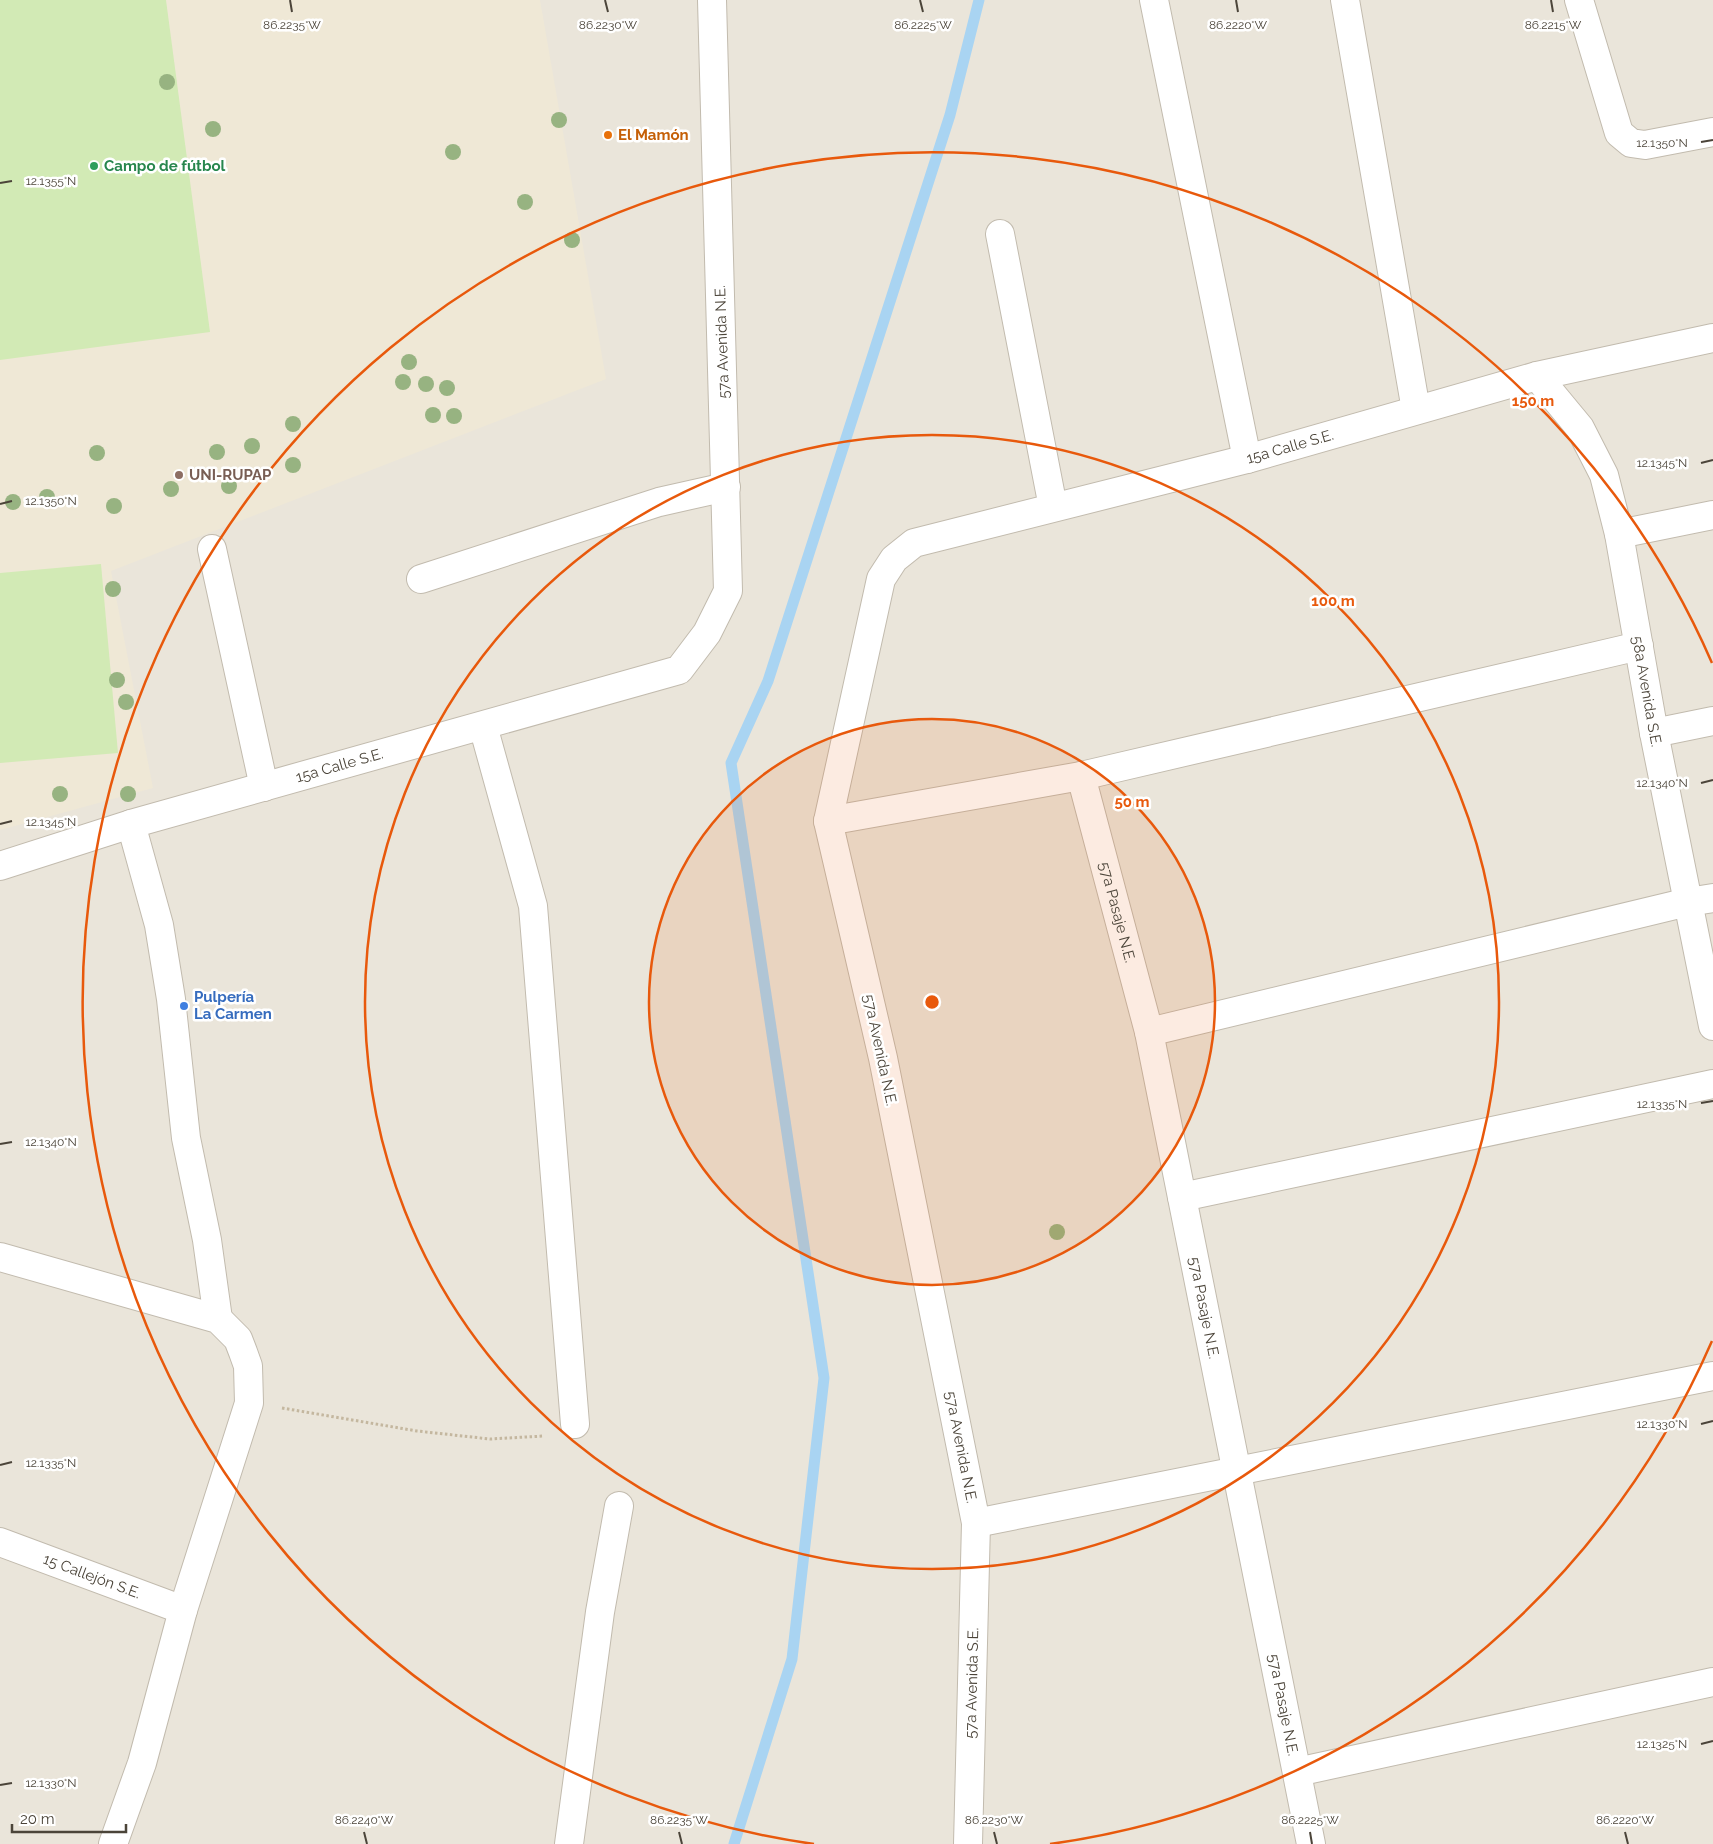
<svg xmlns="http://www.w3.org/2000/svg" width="1713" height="1844" font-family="Raleway,sans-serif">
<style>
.residential{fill:#eae5da}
.education{fill:#efe8d6}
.green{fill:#d2eab5}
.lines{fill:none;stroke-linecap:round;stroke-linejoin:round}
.stream{stroke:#a9d4f2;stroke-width:11}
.minor-casing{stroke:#c2bbae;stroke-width:30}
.path{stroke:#c4b79f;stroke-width:3;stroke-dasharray:2.5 2.5;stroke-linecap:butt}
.minor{stroke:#fff;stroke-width:28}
.tree{fill:#97b381}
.ticks{fill:none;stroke:#4b4439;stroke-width:2}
.ring{fill:none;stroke:#e8590c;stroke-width:2.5}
.food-dot{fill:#e8710a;stroke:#fff;stroke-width:2}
.leisure-dot{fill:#2e9e5b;stroke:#fff;stroke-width:2}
.education-dot{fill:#8d6e63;stroke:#fff;stroke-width:2}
.shop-dot{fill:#3f7fe0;stroke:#fff;stroke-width:2}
.labels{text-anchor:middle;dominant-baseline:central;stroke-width:5;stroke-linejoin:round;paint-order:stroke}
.food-label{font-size:15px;font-weight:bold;fill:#c56008;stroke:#fff;text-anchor:start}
.leisure-label{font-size:15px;font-weight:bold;fill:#27864d;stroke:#fff;text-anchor:start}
.street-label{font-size:15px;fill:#4b4439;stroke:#fff}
.education-label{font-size:15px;font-weight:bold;fill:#785e54;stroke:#fff;text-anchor:start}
.shop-label{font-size:15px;font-weight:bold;fill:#366cbe;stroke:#fff;text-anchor:start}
.ticks-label{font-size:12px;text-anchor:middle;fill:#4b4439;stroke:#fff;stroke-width:5;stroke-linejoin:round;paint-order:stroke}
.centre{fill:#e8590c;stroke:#fff;stroke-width:2.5}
.ring-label{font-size:15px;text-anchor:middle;font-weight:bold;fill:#e8590c;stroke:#fff;stroke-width:5;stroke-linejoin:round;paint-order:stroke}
</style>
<rect width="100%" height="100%" fill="#f6f3ec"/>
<rect class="residential" x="0" y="0" width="1713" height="1844"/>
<polygon class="education" points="0,0 540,0 606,379 111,571 153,788 0,830"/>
<g class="green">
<polygon points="0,0 166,0 210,332 0,360"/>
<polygon points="101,564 118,753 0,763 0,573"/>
</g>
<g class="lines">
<polyline class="stream" points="734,1844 792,1659 824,1378 731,763 768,681 950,115 979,0"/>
<g class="minor-casing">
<g id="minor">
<polyline points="1154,0 1247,459"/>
<polyline points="1345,0 1416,410"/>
<polyline points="1579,0 1619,133 1631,143 1645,145 1713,132"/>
<polyline points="1000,234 1053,507"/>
<path id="s1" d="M 1537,376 L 1580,428 L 1604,475 L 1619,534 L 1654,733 L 1713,1026"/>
<polyline points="1619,534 1713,515"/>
<polyline points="212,549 264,787"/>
<polyline points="421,579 659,502 726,487"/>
<polyline points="483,726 533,906 575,1424"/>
<polyline points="1654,733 1713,721"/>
<path id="s2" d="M 1081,776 L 1149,1032 L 1311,1844"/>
<polyline points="828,821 1081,776 1639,646"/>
<polyline points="131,824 159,925 171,999 186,1138 207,1240 218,1319"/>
<path id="s3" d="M 0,866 L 131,824 L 679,670 L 707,633 L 728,591 L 712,0"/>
<polyline points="1149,1032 1688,902 1713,898"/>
<polyline points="1182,1197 1713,1084"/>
<polyline points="0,1257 218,1319 238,1339 243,1352 248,1366 249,1403 183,1610 142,1763 113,1844"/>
<polyline points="976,1523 1713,1376"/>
<path id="s4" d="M 0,1542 L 183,1610"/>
<polyline points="1297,1772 1713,1682"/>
<polyline points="569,1844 600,1612 619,1506"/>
<path id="s5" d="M 968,1844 L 976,1523 L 883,1058 L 828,821 L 881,579 L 894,559 L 914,543 L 1247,459 L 1537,376 L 1713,338"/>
</g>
</g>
<polyline class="path" points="282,1408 417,1431 490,1439 544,1436"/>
<use href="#minor" class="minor"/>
</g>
<g class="tree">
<circle cx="167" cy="82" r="8"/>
<circle cx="559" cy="120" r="8"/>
<circle cx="213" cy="129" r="8"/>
<circle cx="453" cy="152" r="8"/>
<circle cx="525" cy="202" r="8"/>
<circle cx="572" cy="240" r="8"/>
<circle cx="409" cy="362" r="8"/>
<circle cx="403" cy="382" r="8"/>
<circle cx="426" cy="384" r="8"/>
<circle cx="447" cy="388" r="8"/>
<circle cx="433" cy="415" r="8"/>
<circle cx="454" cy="416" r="8"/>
<circle cx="293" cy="424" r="8"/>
<circle cx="252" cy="446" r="8"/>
<circle cx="217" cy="452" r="8"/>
<circle cx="97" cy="453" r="8"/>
<circle cx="293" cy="465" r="8"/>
<circle cx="229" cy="486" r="8"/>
<circle cx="171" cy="489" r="8"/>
<circle cx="47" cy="497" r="8"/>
<circle cx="13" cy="502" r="8"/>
<circle cx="114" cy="506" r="8"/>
<circle cx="113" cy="589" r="8"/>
<circle cx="117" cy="680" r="8"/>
<circle cx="126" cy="702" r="8"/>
<circle cx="60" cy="794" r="8"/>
<circle cx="128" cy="794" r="8"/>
<circle cx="1057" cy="1232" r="8"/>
</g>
<path class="ticks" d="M 290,0 L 292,12M 605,0 L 608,12M 920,0 L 923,12M 1236,0 L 1238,12M 1551,0 L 1553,12M 1701,142 L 1713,140M 0,183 L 12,181M 1701,463 L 1713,460M 0,504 L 12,501M 1701,783 L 1713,780M 0,824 L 12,821M 1701,1103 L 1713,1101M 0,1144 L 12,1142M 1701,1424 L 1713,1421M 0,1465 L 12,1462M 1701,1744 L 1713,1741M 0,1785 L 12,1783M 364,1832 L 367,1844M 679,1832 L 682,1844M 994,1832 L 997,1844M 1310,1832 L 1312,1844M 1625,1832 L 1628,1844"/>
<circle cx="932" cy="1002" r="283" fill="#e8590c" fill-opacity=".12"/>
<g class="ring">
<circle cx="932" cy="1002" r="283"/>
<circle cx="932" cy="1002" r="567"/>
<path d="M1712 1341A850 850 0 0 1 1050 1844M814 1844A850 850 0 1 1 1712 663"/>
</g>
<circle class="food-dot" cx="608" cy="135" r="5"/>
<circle class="leisure-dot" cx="94" cy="166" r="5"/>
<circle class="education-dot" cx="179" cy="475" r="5"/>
<circle class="shop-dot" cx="184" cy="1006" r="5"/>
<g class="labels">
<g class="food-label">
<text x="618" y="135">El Mamón</text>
</g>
<g class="leisure-label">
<text x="104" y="166">Campo de fútbol</text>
</g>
<g class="street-label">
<text transform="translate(722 342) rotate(-92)">57a Avenida N.E.</text>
<text stroke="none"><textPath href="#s5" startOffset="1724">15a Calle S.E.</textPath></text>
<text stroke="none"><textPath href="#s1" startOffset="341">58a Avenida S.E.</textPath></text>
<text stroke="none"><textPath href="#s3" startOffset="354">15a Calle S.E.</textPath></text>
<text stroke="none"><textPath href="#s2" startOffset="141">57a Pasaje N.E.</textPath></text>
<text transform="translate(880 1050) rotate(78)">57a Avenida N.E.</text>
<text stroke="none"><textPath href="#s2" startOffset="546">57a Pasaje N.E.</textPath></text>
<text transform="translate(961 1447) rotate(79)">57a Avenida N.E.</text>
<text stroke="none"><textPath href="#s4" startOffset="98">15 Callejón S.E.</textPath></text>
<text stroke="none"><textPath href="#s5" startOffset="161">57a Avenida S.E.</textPath></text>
<text stroke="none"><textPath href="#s2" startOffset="951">57a Pasaje N.E.</textPath></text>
</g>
<g class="education-label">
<text x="189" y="475">UNI-RUPAP</text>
</g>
<g class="shop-label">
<text x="194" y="997">Pulpería<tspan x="194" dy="17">La Carmen</tspan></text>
</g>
</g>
<g class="ticks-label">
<text x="292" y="29">86.2235°W</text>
<text x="608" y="29">86.2230°W</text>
<text x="923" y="29">86.2225°W</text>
<text x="1238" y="29">86.2220°W</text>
<text x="1553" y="29">86.2215°W</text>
<text x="1662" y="147">12.1350°N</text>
<text x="51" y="185">12.1355°N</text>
<text x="1662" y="467">12.1345°N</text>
<text x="51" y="505">12.1350°N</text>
<text x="1662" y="787">12.1340°N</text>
<text x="51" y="826">12.1345°N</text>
<text x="1662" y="1108">12.1335°N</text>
<text x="51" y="1146">12.1340°N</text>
<text x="1662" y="1428">12.1330°N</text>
<text x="51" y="1467">12.1335°N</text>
<text x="1662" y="1748">12.1325°N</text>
<text x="51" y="1787">12.1330°N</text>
<text x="364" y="1824">86.2240°W</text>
<text x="679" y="1824">86.2235°W</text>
<text x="994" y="1824">86.2230°W</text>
<text x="1310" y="1824">86.2225°W</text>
<text x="1625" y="1824">86.2220°W</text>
</g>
<circle cx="932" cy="1002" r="8" class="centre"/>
<g class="ring-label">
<text x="1533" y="406">150 m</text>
<text x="1333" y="606">100 m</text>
<text x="1132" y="807">50 m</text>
</g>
<path d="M12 1824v8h114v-8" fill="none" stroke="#4b4439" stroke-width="2.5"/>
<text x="20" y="1824" font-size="15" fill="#4b4439" stroke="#ffffff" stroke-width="4" paint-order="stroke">20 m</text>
</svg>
